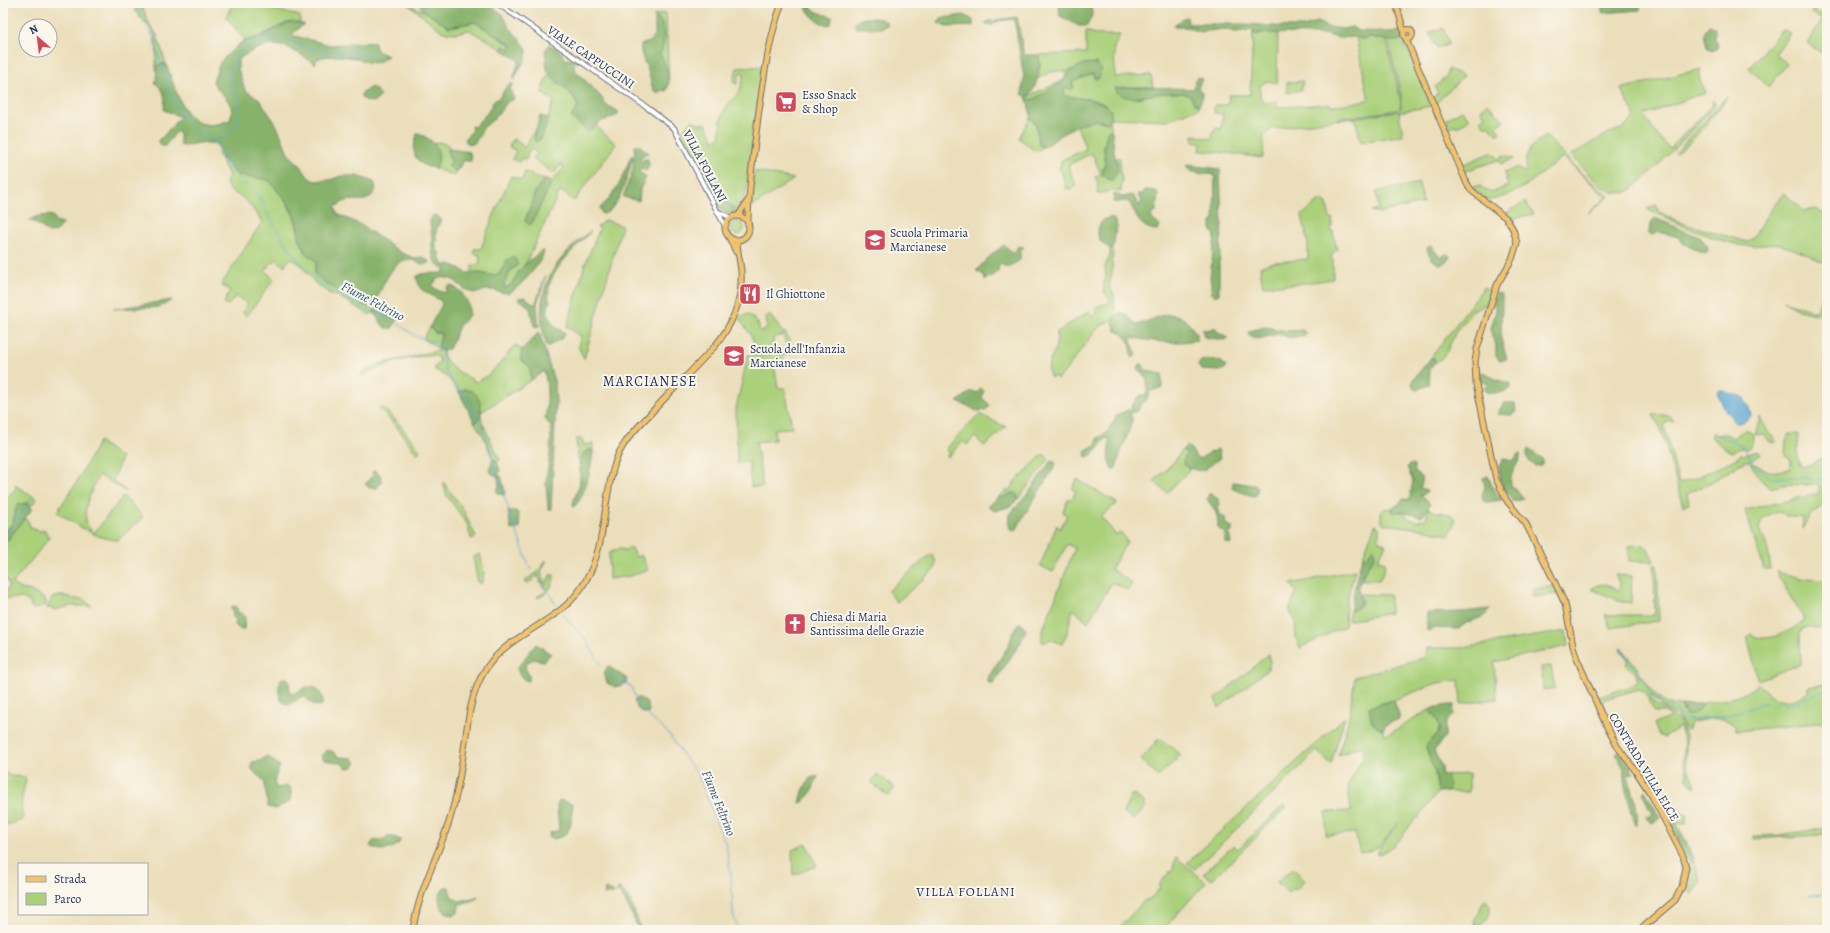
<svg xmlns="http://www.w3.org/2000/svg" width="1830" height="933" font-family="Alegreya,serif">
<style>
.green{fill:#aad07a;stroke:#62806c}
.forest{fill:#87b26a;stroke:#517064}
.water{fill:#5ba7d4;stroke:#3b6b99}
.lines{fill:none;stroke-linecap:round;stroke-linejoin:round}
.stream{stroke:#5ba7d4;stroke-width:1}
.minor-casing{stroke:#646c7e;stroke-width:6}
.major-casing{stroke:#646c7e;stroke-width:7}
.minor{stroke:#fff;stroke-width:4}
.major{stroke:#f2c36a;stroke-width:5}
.labels{text-anchor:middle;dominant-baseline:central;stroke-width:4;stroke-linejoin:round;paint-order:stroke}
.street-label{font-size:12px;fill:#1b2f5e;stroke:#fbf7ec}
.poi-label{font-size:12px;fill:#1b2f5e;stroke:#fbf7ec;text-anchor:start}
.water-label{font-size:13px;font-style:italic;fill:#315987;stroke:#fbf7ec}
.neighbourhood-label{font-size:13px;letter-spacing:1px;fill:#1b2f5e;stroke:#fbf7ec}
.quarter-label{font-size:14px;letter-spacing:1px;fill:#1b2f5e;stroke:#fbf7ec}
</style>
<rect width="100%" height="100%" fill="#fbf7ec"/>
<filter id="ink" filterUnits="userSpaceOnUse"><feTurbulence type="fractalNoise" baseFrequency=".025" numOctaves="2"/><feDisplacementMap in="SourceGraphic" scale="8" xChannelSelector="R" yChannelSelector="G"/><feConvolveMatrix kernelMatrix="1 2 1 2 8 2 1 2 1" color-interpolation-filters="sRGB"/></filter>
<filter id="wash" filterUnits="userSpaceOnUse"><feTurbulence type="fractalNoise" baseFrequency=".012" numOctaves="4" result="noise"/><feDisplacementMap in="SourceGraphic" scale="16" xChannelSelector="R" yChannelSelector="G"/><feGaussianBlur stdDeviation="0.9" result="paint"/><feColorMatrix in="noise" values="0 0 0 0 0 0 0 0 0 0 0 0 0 0 0 0 0 1.4 0 .05"/><feComposite in="paint" operator="in"/></filter>
<g filter="url(#wash)">
<rect width="100%" height="100%" fill="#ebdeba"/>
<g class="green">
<path d="M 138,3 L 141,3 L 147,20 L 157,35 L 166,64 L 163,63 L 156,67 C 156,53 159,38 150,27 C 145,21 138,17 135,10 Z"/>
<path d="M 233,3 L 266,3 L 266,6 L 270,9 L 300,16 L 300,22 C 282,21 264,37 246,41 L 226,17 Z"/>
<polygon points="409,5 424,11 449,27 475,22 512,46 510,49 503,47 504,51 486,39 469,30 456,33 443,32"/>
<polygon points="1813,9 1823,16 1827,9 1827,38 1823,45 1827,48 1827,57 1807,43 1822,20 1811,13"/>
<polygon points="666,13 669,84 666,92 664,90 666,89 668,79 660,54 657,16 655,18 654,15"/>
<polygon points="1443,28 1450,44 1437,48 1429,33"/>
<polygon points="1781,30 1785,30 1790,34 1775,54 1787,64 1769,87 1749,68"/>
<path d="M 1086,31 L 1099,35 L 1120,35 L 1114,47 L 1115,77 L 1151,75 L 1153,87 L 1121,87 L 1137,98 C 1148,95 1181,89 1190,96 C 1192,97 1193,101 1195,104 L 1199,105 L 1199,108 L 1168,120 L 1109,118 L 1111,110 C 1100,97 1079,99 1064,96 L 1065,87 L 1074,88 L 1072,81 L 1092,74 L 1095,77 L 1099,74 L 1098,65 C 1085,59 1079,70 1068,72 C 1065,72 1061,70 1058,71 C 1050,71 1041,76 1035,81 L 1040,66 L 1039,55 L 1086,53 Z"/>
<polygon points="1267,32 1278,33 1277,83 1267,81 1260,86 1260,97 1264,103 1276,101 1277,107 1330,104 1331,106 1369,100 1356,37 1361,39 1370,37 1386,40 1401,102 1400,108 1397,110 1272,129 1264,136 1263,158 1218,152 1200,151 1201,144 1193,141 1193,135 1211,139 1215,128 1221,129 1223,114 1214,113 1214,105 1228,105 1229,95 1250,95 1253,33 1257,35"/>
<polygon points="1401,34 1431,106 1399,112 1403,135 1361,142 1355,118 1337,120 1399,111 1401,109 1401,95 1388,40 1399,41 1402,39"/>
<path d="M 763,66 L 746,193 L 738,213 L 731,214 L 734,213 L 734,207 L 712,192 L 711,194 L 682,133 L 685,127 L 692,120 L 700,124 L 706,123 L 714,141 L 721,136 C 719,127 721,114 727,106 C 730,101 735,98 738,94 C 741,88 743,80 744,73 L 740,72 L 737,84 L 733,82 L 737,68 Z"/>
<polygon points="1448,69 1464,76 1435,104 1432,98 1438,93 1435,87 1446,77"/>
<path d="M 1701,69 C 1697,78 1701,84 1706,92 L 1644,115 L 1658,136 L 1670,149 L 1713,104 L 1712,100 L 1716,104 C 1704,117 1637,191 1626,192 C 1624,193 1616,193 1615,193 C 1601,190 1580,165 1571,155 L 1609,133 L 1624,128 L 1633,118 L 1634,113 L 1624,96 L 1621,89 Z"/>
<path d="M 549,74 C 555,79 578,98 578,106 C 577,109 575,112 574,115 L 588,132 L 595,125 L 616,144 L 574,201 L 561,191 L 559,193 L 526,263 C 518,271 516,284 505,288 L 504,284 L 511,270 L 518,265 L 495,276 L 480,273 L 472,274 L 472,265 L 479,265 L 480,255 L 474,254 L 474,249 L 481,249 L 490,224 L 511,176 L 522,180 L 525,172 L 544,180 L 536,190 L 526,218 L 525,221 L 532,223 L 550,186 L 551,182 L 564,168 L 560,163 L 560,166 L 554,173 L 551,172 L 533,158 L 537,154 L 532,149 L 528,152 L 526,160 L 521,158 L 519,162 L 512,159 L 516,151 L 509,147 L 513,139 L 520,143 L 524,148 L 536,128 L 534,135 L 541,139 L 554,100 C 536,93 543,86 549,74 Z"/>
<polygon points="1064,80 1052,89 1032,100 1028,96"/>
<polygon points="1303,81 1301,90 1287,93 1287,82"/>
<path d="M 1727,96 L 1725,101 C 1713,115 1691,146 1675,153 Z"/>
<polygon points="1487,103 1504,120 1496,127 1500,132 1497,135 1489,125 1485,127 1480,120 1485,116 1481,110"/>
<polygon points="1462,110 1469,119 1458,127 1454,125 1450,127 1446,119"/>
<polygon points="1030,118 1036,125 1039,145 1043,147 1036,152 1019,138"/>
<polygon points="1096,120 1107,123 1110,121 1112,132 1110,130 1104,146 1105,164 1102,170 1118,164 1116,158 1120,158 1120,175 1122,176 1121,192 1114,190 1097,194 1098,183 1095,177 1100,175 1100,172 1092,153 1068,165 1076,186 1071,190 1068,188 1066,189 1062,173 1059,169 1062,160 1086,149 1077,126"/>
<path d="M 1546,136 L 1582,174 L 1608,195 L 1609,197 L 1588,213 L 1603,201 L 1605,196 L 1563,157 L 1524,187 L 1509,195 L 1488,201 L 1472,188 L 1480,185 C 1487,196 1499,191 1508,185 L 1504,173 L 1518,167 L 1521,171 L 1526,172 C 1527,167 1525,163 1526,158 C 1528,147 1537,142 1546,136 Z"/>
<polygon points="439,142 448,145 450,149 447,150 450,160 452,163 448,165 454,171 457,171 455,176 434,168 436,168 437,150 434,143"/>
<path d="M 218,146 L 221,150 L 223,160 L 249,178 L 257,177 L 269,180 L 282,195 L 295,218 L 300,240 L 317,261 L 324,282 L 366,306 L 375,303 L 377,309 L 370,315 L 338,296 L 330,294 L 316,284 L 301,265 L 291,258 L 284,266 L 277,260 L 271,263 L 265,271 L 274,279 L 247,316 L 242,312 L 248,304 L 236,296 L 228,305 L 224,303 L 230,290 L 221,285 L 262,222 C 256,214 250,203 242,197 C 232,191 232,196 226,183 L 229,175 L 219,156 Z"/>
<polygon points="1492,152 1499,159 1504,155 1514,159 1501,164 1498,160 1463,172 1460,166"/>
<polygon points="754,171 794,179 752,207"/>
<polygon points="1419,183 1423,203 1379,213 1371,211 1379,209 1376,192"/>
<path d="M 1784,193 L 1804,211 L 1816,209 L 1827,216 L 1827,264 C 1812,257 1795,248 1779,245 C 1766,243 1752,248 1739,245 C 1706,237 1677,224 1647,209 L 1656,205 L 1659,212 L 1682,223 L 1747,242 L 1752,239 L 1767,215 Z"/>
<polygon points="1321,200 1327,203 1330,219 1333,219 1331,231 1333,231 1337,250 1336,249 1331,257 1333,261 1333,279 1297,284 1263,286 1260,268 1261,266 1275,262 1308,259 1308,244 1302,215"/>
<polygon points="1525,202 1534,214 1511,219 1505,214"/>
<polygon points="605,220 622,226 584,359 578,346 581,336 567,327 585,264 600,228 597,227"/>
<circle cx="737" cy="228" r="7"/>
<path d="M 1113,247 L 1112,273 L 1109,286 L 1114,295 L 1115,317 L 1098,328 L 1063,374 L 1057,379 L 1055,376 L 1051,378 C 1044,367 1053,356 1056,346 C 1057,342 1056,337 1057,332 L 1088,312 L 1090,312 L 1093,318 L 1098,309 L 1096,307 L 1111,302 L 1109,298 L 1105,294 L 1103,285 L 1106,277 L 1105,266 L 1110,256 L 1110,249 Z"/>
<polygon points="1484,287 1491,292 1486,305 1474,309 1456,331 1447,351 1440,360 1434,363 1435,361 1432,358 1430,359"/>
<polygon points="1827,291 1827,304 1819,315 1798,310 1784,301 1813,311 1817,311 1822,293"/>
<path d="M 748,314 L 758,323 L 760,332 L 765,330 L 767,327 L 766,317 L 769,314 L 783,333 L 785,332 L 792,346 L 787,348 L 783,335 L 773,338 L 773,346 L 767,352 C 753,351 756,344 750,334 C 747,328 742,324 739,318 Z"/>
<polygon points="430,327 435,333 440,333 441,336 438,348 425,340 424,337"/>
<path d="M 515,345 L 522,350 L 520,359 L 530,367 L 531,380 L 481,412 L 481,403 L 465,389 L 459,392 L 448,378 L 434,369 L 440,360 L 437,356 C 416,354 380,366 362,376 L 361,374 L 379,364 L 440,350 L 443,351 C 444,367 464,374 476,382 C 493,375 504,358 515,345 Z"/>
<polygon points="793,348 795,352 782,355 784,363 774,364 778,388 785,388 792,428 774,429 775,440 756,442 763,487 751,487 749,462 737,463 736,408 748,355 762,356"/>
<path d="M 382,407 C 397,420 408,435 420,451 L 417,454 L 396,426 L 379,409 Z"/>
<polygon points="979,414 1006,427 984,446 975,437 967,445 963,441 948,457 947,456 949,452 946,449"/>
<polygon points="1657,414 1669,416 1674,421 1668,421 1664,426 1679,483 1700,476 1739,457 1740,453 1743,455 1758,451 1761,454 1749,461 1745,461 1705,486 1687,493 1689,504 1683,506 1661,429 1653,415"/>
<polygon points="481,417 482,422 500,460 497,462 493,460 484,437 475,423"/>
<polygon points="1760,417 1768,432 1776,441 1775,443 1770,442 1763,434 1757,435 1755,434"/>
<polygon points="1745,430 1749,430 1753,435 1752,445 1748,449 1740,448 1732,452 1724,448 1711,437 1713,432 1715,435 1726,434 1733,438"/>
<path d="M 1790,434 L 1798,434 L 1798,458 L 1800,466 L 1804,467 L 1827,456 L 1827,503 L 1811,514 L 1802,529 L 1803,518 L 1786,516 L 1783,513 L 1775,512 L 1762,519 L 1759,529 L 1767,545 L 1771,569 L 1764,569 L 1745,510 L 1817,494 L 1819,491 L 1819,484 C 1814,483 1810,485 1806,485 C 1790,484 1785,484 1770,488 L 1760,479 L 1750,462 C 1757,462 1758,466 1764,469 C 1772,474 1782,470 1790,469 L 1791,460 L 1785,456 L 1786,440 Z"/>
<polygon points="576,439 582,439 584,445 593,443 593,453 590,450 585,452 579,465"/>
<path d="M 99,441 L 121,458 L 113,481 L 127,492 L 99,475 C 91,492 76,518 94,533 L 123,496 L 143,517 L 118,540 C 96,540 75,523 57,512 L 75,485 Z"/>
<polygon points="1182,450 1187,453 1184,464 1190,469 1167,493 1154,481 1173,463"/>
<polygon points="1043,454 1049,459 1018,499 1018,496 1013,493 1000,498 998,497 1007,490 1008,492 1015,483 1013,483 1021,475 1022,477 1027,470"/>
<polygon points="1077,479 1117,503 1101,517 1116,535 1121,532 1127,542 1111,569 1132,583 1128,590 1112,582 1088,622 1073,609 1066,636 1062,644 1050,639 1046,642 1042,642 1042,632 1075,548 1067,544 1053,572 1040,566 1057,525 1060,529 1067,515 1063,512 1068,499 1072,499 1076,491 1072,489"/>
<polygon points="443,482 463,509 476,537 471,539 467,524 447,496"/>
<path d="M 15,485 L 37,499 L 31,506 L 27,503 L 17,505 C 13,518 15,523 3,533 L 3,502 L 16,488 Z"/>
<path d="M 1392,508 L 1392,511 L 1405,513 L 1407,518 L 1417,521 L 1426,519 L 1428,508 C 1437,516 1447,509 1456,519 L 1450,534 L 1447,535 L 1423,529 L 1384,524 L 1381,521 L 1381,512 L 1384,509 Z"/>
<polygon points="24,519 27,519 31,528 39,531 45,530 47,535 50,537 12,584 21,589 31,591 46,600 46,605 36,609 31,608 31,603 23,598 3,599 3,592 9,588 9,584 3,574 3,546"/>
<polygon points="1375,525 1379,527 1379,541 1386,545 1377,560 1385,562 1384,572 1379,580 1361,580 1366,568 1374,558 1370,552 1367,558 1363,556"/>
<polygon points="1643,545 1648,548 1654,562 1629,561 1629,546"/>
<polygon points="628,548 632,548 636,557 641,555 648,570 630,576 609,579 609,553 619,549 627,550"/>
<polygon points="480,554 484,572 482,583 478,583 473,557"/>
<polygon points="931,554 936,561 935,569 897,602 888,591"/>
<path d="M 546,560 C 546,564 542,567 541,574 L 544,577 L 544,583 L 547,583 L 550,575 L 554,575 C 554,586 548,593 538,598 L 537,597 L 547,591 L 541,584 L 539,576 L 535,577 L 532,581 L 526,583 L 525,581 L 539,570 Z"/>
<polygon points="1654,565 1657,565 1659,621 1610,628 1605,615 1655,615"/>
<polygon points="1355,570 1346,603 1345,626 1300,648 1296,638 1295,620 1289,610 1296,592 1291,584"/>
<path d="M 1776,572 L 1806,579 L 1827,580 L 1827,629 L 1807,627 L 1802,629 L 1800,634 L 1801,664 L 1758,680 L 1747,637 L 1751,634 C 1766,646 1792,629 1805,621 Z"/>
<polygon points="1615,575 1632,576 1631,603 1623,602 1591,589 1597,585 1606,584 1616,590 1619,589 1620,585"/>
<polygon points="1555,586 1558,594 1533,597 1532,589"/>
<polygon points="1360,594 1390,595 1390,613 1348,621 1350,611 1359,607 1362,602"/>
<polygon points="60,596 66,596 74,599 83,599 92,606 70,606 56,610 47,608 52,598"/>
<path d="M 1566,631 L 1568,646 L 1494,662 L 1497,699 L 1461,704 L 1459,680 L 1437,683 L 1394,700 L 1369,707 L 1372,723 L 1383,730 L 1384,734 L 1387,735 L 1429,710 C 1449,731 1436,731 1426,748 L 1435,773 L 1438,792 L 1418,819 L 1416,817 C 1405,833 1395,849 1377,855 C 1378,846 1393,833 1398,823 C 1384,837 1385,849 1360,853 L 1355,833 L 1326,835 L 1326,812 L 1351,811 L 1348,785 L 1364,756 L 1363,755 L 1364,749 L 1363,746 L 1338,755 L 1348,722 L 1355,677 L 1426,657 L 1427,648 L 1462,648 Z"/>
<path d="M 1621,647 C 1633,660 1642,676 1652,691 C 1657,698 1673,708 1682,706 L 1683,712 L 1698,712 L 1704,703 C 1721,700 1747,697 1759,684 C 1778,702 1781,706 1806,694 L 1808,692 L 1808,687 L 1827,684 L 1827,722 L 1736,731 L 1736,726 C 1723,714 1708,720 1692,722 L 1689,725 L 1688,730 L 1685,729 L 1678,715 L 1663,707 L 1651,695 L 1650,697 L 1657,705 L 1675,716 L 1679,720 L 1686,736 L 1686,763 L 1696,788 L 1691,784 L 1686,776 L 1687,772 L 1683,761 L 1685,744 L 1680,727 L 1664,737 L 1659,736 L 1654,724 L 1671,717 L 1665,712 L 1655,712 L 1649,702 L 1646,692 L 1638,689 L 1602,700 L 1597,699 L 1599,697 L 1631,686 L 1638,682 L 1636,674 L 1626,664 L 1628,660 L 1620,649 Z"/>
<polygon points="1269,654 1270,662 1268,669 1219,708 1215,699"/>
<polygon points="1551,666 1555,688 1543,690 1541,667"/>
<polygon points="1345,717 1331,764 1317,751 1195,869 1187,863"/>
<polygon points="1159,738 1181,755 1158,777 1141,760"/>
<path d="M 3,771 L 10,776 L 25,777 L 26,781 C 22,796 20,803 23,819 L 14,823 L 3,825 Z"/>
<polygon points="877,774 895,788 888,796 871,782"/>
<polygon points="1469,774 1469,792 1448,792 1447,775"/>
<polygon points="1132,794 1145,803 1143,805 1145,807 1134,820 1123,813"/>
<polygon points="1656,798 1667,811 1687,814 1686,824 1673,823 1667,811 1665,814"/>
<polygon points="1284,805 1287,807 1212,880 1203,874 1234,845 1238,849"/>
<polygon points="1827,828 1827,833 1819,835 1754,839 1754,836 1779,835"/>
<polygon points="806,844 817,866 793,875 792,850"/>
<polygon points="1176,857 1206,882 1163,930 1117,930 1144,901 1151,898 1160,888 1160,883 1173,868"/>
<polygon points="1689,862 1694,862 1701,882 1692,895 1689,890 1693,877"/>
<polygon points="1293,868 1305,881 1296,890 1293,888 1288,893 1277,882"/>
<path d="M 1486,900 C 1494,908 1489,920 1480,926 L 1475,924 L 1474,919 L 1479,912 L 1483,902 Z"/>
</g>
<g class="forest">
<polygon points="418,3 488,3 503,15 510,28 526,47 527,53 525,60 513,80 519,60 504,51 502,46 510,49 512,46 509,43 475,22 449,27 424,11"/>
<polygon points="1059,3 1091,3 1092,15 1087,26 1079,26 1060,16"/>
<polygon points="1602,3 1631,3 1640,5 1640,10 1602,13"/>
<path d="M 811,7 L 817,12 L 832,17 L 831,24 L 828,25 C 818,23 811,16 806,8 Z"/>
<polygon points="964,15 973,20 973,26 946,27 938,23 942,18"/>
<path d="M 657,16 C 665,24 666,45 660,54 C 666,63 671,79 666,89 L 656,93 C 651,87 651,81 649,74 C 646,63 640,57 641,45 L 649,42 L 655,35 L 655,18 Z"/>
<path d="M 1017,17 L 1024,55 L 1039,55 C 1041,66 1037,90 1028,96 L 1032,100 L 1059,84 L 1064,80 L 1067,72 L 1084,64 L 1096,63 L 1101,69 L 1099,78 L 1095,79 L 1094,75 L 1092,74 L 1072,82 L 1074,88 L 1071,90 L 1065,87 L 1064,95 C 1079,100 1100,97 1111,110 L 1110,121 L 1107,123 C 1085,112 1061,137 1044,147 L 1039,145 L 1036,125 L 1030,118 L 1031,115 L 1026,96 L 1022,94 L 1024,77 L 1014,19 L 999,21 L 991,26 L 985,24 L 989,21 Z"/>
<path d="M 1187,17 L 1188,24 L 1245,24 L 1287,27 L 1304,27 L 1317,22 L 1327,27 L 1343,29 L 1352,27 L 1358,31 L 1387,32 L 1401,31 L 1402,39 C 1394,44 1379,38 1370,37 L 1364,40 L 1356,37 L 1339,38 L 1323,34 L 1253,33 L 1252,30 L 1235,32 L 1224,29 L 1200,32 L 1188,27 L 1174,27 L 1175,24 Z"/>
<path d="M 871,18 L 881,19 L 887,22 L 887,25 L 881,28 L 856,28 L 855,23 C 859,18 865,18 871,18 Z"/>
<path d="M 293,22 L 304,24 L 291,35 L 330,45 L 374,42 L 377,51 L 388,56 C 384,58 380,62 377,62 C 370,64 364,61 358,59 C 346,56 328,54 317,59 L 315,64 C 308,59 290,47 282,46 C 267,43 249,51 238,60 L 238,69 L 245,90 L 259,99 L 276,124 L 289,155 L 300,165 L 308,177 L 314,181 L 330,180 L 341,176 L 357,176 L 374,182 L 376,188 C 368,206 362,198 347,201 C 342,202 339,205 335,207 L 337,214 L 361,225 L 400,252 L 414,258 L 423,257 L 430,262 C 424,267 418,262 412,260 C 393,255 381,291 375,303 L 366,306 L 324,282 L 314,273 L 317,261 L 306,254 L 300,240 L 295,218 L 289,205 L 269,180 L 238,175 L 223,160 L 221,150 L 214,143 L 198,143 L 184,146 L 180,145 L 180,135 L 177,131 L 165,146 L 162,146 L 158,142 L 159,139 C 166,136 167,129 174,125 L 174,123 L 181,117 L 164,110 C 165,98 166,91 155,83 L 157,78 L 156,67 L 158,65 L 166,64 C 179,95 184,139 230,120 C 237,101 220,96 213,82 L 220,62 L 237,46 L 242,42 L 263,36 L 286,23 Z"/>
<polygon points="1709,25 1715,28 1715,39 1718,47 1715,50 1711,51 1707,47 1704,34"/>
<path d="M 549,44 L 561,52 L 565,59 L 575,60 L 574,68 L 576,71 L 602,98 L 604,104 L 618,111 L 618,115 L 600,122 L 588,132 L 571,117 L 578,107 C 576,93 557,85 549,73 C 545,67 547,58 545,51 Z"/>
<polygon points="1197,77 1202,79 1198,88 1202,92 1202,99 1199,105 1195,104 1190,96 1184,93 1162,93 1133,98 1125,97 1116,91 1115,88 1145,87 1194,89 1195,80"/>
<polygon points="510,84 513,84 510,89 514,99 508,101 495,118 484,127 475,143 474,142 472,145 466,142 465,138 472,131 471,126 474,127 488,112 494,101 500,97 506,87"/>
<path d="M 371,87 L 375,89 L 381,96 C 374,104 368,103 361,97 L 361,94 Z"/>
<polygon points="540,116 548,118 548,121 541,139 535,142 534,135"/>
<path d="M 1108,130 L 1112,132 C 1113,138 1113,145 1114,151 C 1115,163 1123,169 1111,181 L 1102,174 L 1105,164 L 1104,146 Z"/>
<path d="M 417,134 C 433,137 444,152 436,168 C 425,168 414,161 414,149 C 414,144 416,139 417,134 Z"/>
<polygon points="636,145 640,146 649,153 644,154 640,160 642,162 644,159 648,159 649,166 646,171 642,168 638,171 646,177 640,189 639,201 623,197 633,170 635,146"/>
<polygon points="450,149 470,152 471,161 463,161 457,171 454,171 448,165 452,162 447,151"/>
<path d="M 631,156 L 633,156 C 630,169 618,214 602,214 L 600,208 L 609,199 L 621,181 Z"/>
<path d="M 1187,165 L 1220,169 L 1222,226 L 1219,267 L 1219,294 L 1214,296 L 1212,294 L 1210,277 L 1215,236 L 1211,229 L 1211,222 L 1214,220 L 1215,177 L 1211,174 C 1203,174 1190,174 1186,166 Z"/>
<polygon points="545,179 550,180 550,186 532,223 530,225 525,221 526,218 536,190"/>
<path d="M 1145,190 L 1156,191 L 1158,194 L 1156,212 L 1151,214 L 1152,219 L 1160,226 L 1157,230 C 1132,228 1136,203 1126,201 C 1122,201 1117,203 1113,202 L 1114,193 L 1122,197 L 1133,195 L 1139,206 L 1142,200 L 1139,198 L 1138,194 L 1143,194 Z"/>
<path d="M 712,192 L 716,193 C 720,201 732,203 735,211 L 734,213 L 727,214 L 718,207 L 711,194 Z"/>
<polygon points="48,215 53,216 57,223 63,223 55,232 49,233 35,222 29,221 35,217"/>
<path d="M 436,215 L 441,219 L 436,231 L 436,249 L 439,252 L 440,259 L 445,266 L 442,268 C 430,262 432,248 432,237 C 432,232 430,226 430,221 L 432,216 Z"/>
<polygon points="1108,218 1113,218 1117,226 1113,247 1110,249 1100,241 1097,231 1102,221"/>
<polygon points="1655,218 1701,238 1708,247 1707,253 1701,252 1686,244 1685,245 1678,237 1659,232 1652,235 1649,233 1650,224"/>
<path d="M 591,231 C 576,248 540,277 550,302 C 543,316 553,326 565,333 L 562,338 L 547,347 C 531,296 550,261 591,231 Z"/>
<polygon points="1004,245 1014,254 1018,246 1024,247 1020,252 1020,260 1008,267 999,264 998,272 985,280 984,275 976,271 989,257"/>
<path d="M 1431,246 L 1440,257 L 1447,254 L 1450,256 L 1449,259 L 1441,265 C 1433,261 1429,257 1427,248 Z"/>
<path d="M 543,250 L 544,252 C 541,264 519,289 508,293 C 501,293 493,289 486,290 C 480,291 478,295 471,292 C 458,288 457,275 438,278 L 432,286 L 439,291 L 446,293 L 447,287 L 451,285 L 461,292 L 466,299 L 469,307 L 469,315 L 459,326 L 449,349 L 443,351 L 438,348 L 441,336 L 440,333 L 435,333 L 430,327 C 433,318 439,312 442,304 L 441,301 L 421,289 L 416,277 C 425,271 433,274 443,273 L 447,264 L 453,265 L 467,273 L 480,273 L 495,276 L 499,274 L 507,260 L 514,257 L 518,265 L 511,270 L 504,284 L 505,288 C 514,285 514,278 519,271 C 523,267 538,252 543,250 Z"/>
<polygon points="546,275 537,304 539,327 534,326 530,308 518,298 525,297 535,305"/>
<polygon points="1496,293 1501,294 1502,297 1501,339 1507,359 1500,361 1496,356 1496,344 1492,337 1491,329 1496,311 1494,302"/>
<polygon points="172,300 160,307 113,309"/>
<polygon points="377,309 388,315 401,315 392,328 385,328 373,312"/>
<path d="M 1120,312 L 1125,314 L 1137,325 C 1153,320 1168,308 1184,319 C 1189,323 1192,329 1197,333 L 1197,340 C 1178,344 1150,342 1131,337 L 1131,342 L 1137,354 L 1133,358 C 1130,354 1132,353 1131,348 C 1130,340 1123,333 1116,331 L 1112,320 Z"/>
<polygon points="1265,327 1289,331 1303,330 1306,334 1303,337 1288,337 1279,334 1257,339 1248,335 1249,331"/>
<polygon points="1213,328 1216,328 1217,331 1227,337 1227,339 1223,340 1204,337 1202,329 1207,330"/>
<path d="M 539,332 L 555,384 L 556,403 L 551,510 L 548,509 L 546,482 L 550,454 L 551,427 L 545,418 C 548,406 548,383 544,371 L 531,380 L 530,367 L 520,359 L 522,350 Z"/>
<polygon points="1434,358 1435,361 1430,369 1429,385 1415,390 1413,388 1412,381 1430,359"/>
<polygon points="1207,359 1220,361 1226,366 1225,369 1219,371 1201,370 1198,365 1201,361"/>
<path d="M 1140,364 L 1142,364 L 1146,371 L 1162,374 L 1162,387 L 1149,392 C 1149,400 1145,401 1140,405 L 1138,411 L 1130,413 C 1130,415 1132,417 1132,419 C 1132,425 1118,458 1116,468 L 1112,470 L 1108,458 L 1110,440 L 1106,438 C 1100,445 1094,456 1086,457 L 1085,451 L 1096,444 L 1098,438 L 1108,431 L 1117,415 L 1130,409 L 1139,396 L 1147,394 L 1147,379 L 1138,368 Z"/>
<path d="M 1476,371 C 1490,373 1492,381 1508,382 L 1510,384 L 1510,388 C 1503,394 1494,394 1486,392 L 1484,388 L 1488,382 L 1478,381 Z"/>
<polygon points="981,388 984,391 982,398 987,402 989,405 986,410 976,411 968,406 957,402 972,391 978,393"/>
<path d="M 465,389 C 480,391 481,404 481,417 L 475,423 L 459,392 Z"/>
<polygon points="1504,403 1515,403 1516,413 1510,415 1497,414"/>
<path d="M 1186,446 L 1191,449 L 1196,458 L 1199,459 L 1213,451 L 1218,449 L 1220,458 L 1204,470 C 1197,472 1189,468 1184,465 L 1183,461 L 1187,453 L 1182,450 Z"/>
<path d="M 1528,449 L 1542,458 L 1543,461 L 1541,465 L 1535,466 C 1529,463 1525,456 1528,449 Z"/>
<path d="M 587,450 L 592,450 L 593,453 C 591,467 585,500 573,507 C 573,499 577,494 579,486 C 582,474 576,460 587,450 Z"/>
<path d="M 1518,454 L 1520,454 L 1520,458 C 1516,468 1507,476 1512,488 C 1517,490 1521,493 1523,499 L 1513,502 L 1501,483 L 1499,466 L 1503,459 L 1513,461 Z"/>
<polygon points="492,460 496,460 500,470 498,476 501,476 505,492 504,495 499,494 496,491 499,487 498,476 492,474 490,470"/>
<polygon points="1051,461 1056,463 1054,468 1023,517 1017,529 1011,531 1009,526 1010,514 1029,492"/>
<polygon points="1411,464 1414,466 1415,472 1421,477 1422,483 1420,488 1427,490 1425,494 1420,495 1426,499 1430,504 1422,517 1400,511 1393,513 1392,508 1399,504 1403,498 1407,500 1410,498 1413,481 1407,467"/>
<polygon points="375,470 381,476 382,481 377,488 369,488 365,484 373,475 372,472"/>
<polygon points="1488,476 1493,489 1502,500 1487,502 1483,501 1482,495 1485,487 1483,478"/>
<polygon points="1233,482 1254,485 1258,488 1256,495 1253,496 1235,490 1232,488"/>
<polygon points="1013,493 1016,493 1018,499 1011,506 995,511 988,507 998,497 1000,498"/>
<path d="M 1209,494 L 1212,494 L 1219,500 L 1220,505 L 1218,507 L 1220,514 L 1226,519 L 1224,523 L 1232,527 L 1232,532 L 1229,533 L 1231,544 L 1225,542 L 1225,534 L 1218,528 C 1218,512 1215,511 1207,499 Z"/>
<path d="M 27,503 L 32,508 L 30,512 L 3,546 L 3,533 C 8,529 13,524 15,517 C 16,512 14,509 17,505 Z"/>
<polygon points="508,511 516,511 518,513 520,528 511,530"/>
<polygon points="1374,549 1375,556 1366,568 1358,587 1361,605 1350,611 1358,572 1363,556 1367,558 1372,550"/>
<polygon points="233,606 236,606 239,614 242,613 245,617 244,629 239,629 235,625 236,620 232,616 233,614 231,608"/>
<path d="M 1490,609 C 1484,622 1469,617 1459,629 L 1435,628 L 1427,631 L 1427,613 L 1461,612 Z"/>
<polygon points="1019,623 1023,625 1026,630 1021,642 997,678 993,683 989,683 988,680 989,676 1009,645 1013,632"/>
<path d="M 536,644 L 551,654 L 544,661 L 533,659 L 526,664 L 525,668 L 529,675 L 529,681 C 522,680 519,675 517,668 Z"/>
<polygon points="608,666 627,679 625,684 615,687 607,683 604,673"/>
<path d="M 282,678 L 287,678 L 289,681 L 290,693 L 294,694 L 306,687 L 316,688 L 322,696 L 323,701 L 321,706 L 314,705 L 303,696 C 298,698 294,703 289,704 C 277,705 277,684 282,678 Z"/>
<polygon points="638,697 647,703 649,710 648,713 643,713 637,708 634,701"/>
<polygon points="1394,700 1399,715 1399,719 1385,725 1383,730 1372,723 1369,707"/>
<path d="M 1704,703 C 1699,710 1695,717 1685,715 L 1682,706 Z"/>
<path d="M 1449,705 L 1454,705 L 1453,715 L 1446,722 L 1445,736 L 1434,751 L 1442,767 L 1441,774 L 1447,775 C 1449,780 1450,786 1448,792 L 1438,792 L 1435,773 L 1426,748 L 1427,744 L 1438,734 C 1442,724 1436,717 1429,710 L 1437,707 Z"/>
<polygon points="326,750 332,751 339,757 353,758 356,764 353,767 347,768 341,763 324,760 322,756"/>
<path d="M 1619,751 L 1634,773 L 1627,776 C 1632,786 1641,816 1636,826 L 1626,791 L 1624,780 L 1625,771 L 1616,753 Z"/>
<polygon points="267,756 280,766 275,778 275,786 278,788 287,786 290,787 292,797 290,801 276,809 268,807 264,781 255,773 251,768 252,762 260,761"/>
<polygon points="818,776 812,791 803,802 800,803 803,791 810,778"/>
<polygon points="1645,790 1660,818 1652,823 1646,817 1652,815 1643,793"/>
<path d="M 560,800 L 573,804 C 570,822 574,836 552,839 L 549,836 L 550,833 L 559,830 L 557,804 Z"/>
<polygon points="1669,823 1676,823 1686,841 1694,862 1689,862"/>
<path d="M 388,835 L 401,840 C 396,850 379,853 370,846 L 373,841 L 385,839 Z"/>
<path d="M 445,887 L 449,887 L 451,896 L 459,901 L 477,897 L 478,898 L 459,905 L 458,913 L 452,915 C 441,911 439,906 439,895 Z"/>
<path d="M 619,887 L 630,900 L 641,930 L 639,930 C 633,917 627,904 620,892 L 604,895 L 605,889 L 616,893 Z"/>
</g>
<path class="water" d="M 1719,390 L 1743,397 L 1749,408 L 1751,416 C 1746,421 1742,423 1736,423 L 1726,411 L 1717,393 Z"/>
<g class="lines">
<g class="stream">
<path d="M 137,3 C 138,18 148,24 153,37 L 173,101 L 188,124 L 199,134 L 216,142 L 231,170 L 257,194 L 270,218 L 292,253 L 322,285 L 365,309 L 386,317 L 391,317 L 398,324 L 417,337 L 436,342 L 440,346 L 446,373 L 468,399 L 488,441 L 496,473 L 529,566 L 532,570"/>
<polyline points="217,142 233,130 239,115 239,102 228,75 239,52 259,41 280,37 315,51 372,54"/>
<polyline points="1718,435 1743,446 1759,470 1771,478 1806,478 1827,480"/>
<polyline points="3,537 20,516 32,498"/>
<polyline points="536,573 548,591"/>
<polyline points="549,593 559,609"/>
<polyline points="561,612 586,640 601,665"/>
<polyline points="1621,648 1653,696 1664,704 1677,710 1683,718 1688,720 1726,716 1762,703 1788,705 1827,690"/>
<polyline points="605,670 615,679 624,682 631,687 639,705 651,718 668,733 687,761 697,772 726,845 731,874 733,914 738,930"/>
<polyline points="1809,895 1827,894"/>
</g>
</g>
</g>
<g filter="url(#ink)">
<g class="lines">
<g class="minor-casing">
<g id="minor">
<polyline points="497,3 649,109 674,128 725,226"/>
<polyline points="719,212 731,218"/>
</g>
</g>
<g class="major-casing">
<g id="major">
<polyline points="1396,3 1404,32"/>
<circle cx="1408" cy="34" r="4.5"/>
<polyline points="1406,39 1467,184 1472,191 1506,218 1513,229 1517,243 1512,259 1497,285 1477,349 1475,362 1476,384 1496,479 1507,501 1526,524 1559,591 1565,604 1573,646 1577,659 1607,727 1617,746 1637,773 1652,796 1683,856 1686,867 1682,887 1675,900 1640,930"/>
<polyline points="738,216 747,202"/>
<circle cx="737" cy="228" r="12"/>
<path d="M 748,224 C 748,188 754,153 758,117 C 764,78 768,40 782,3"/>
<polyline points="729,237 736,252"/>
<path d="M 413,930 C 418,893 437,858 449,822 C 459,790 463,755 468,721 C 471,702 476,683 487,667 C 513,630 562,623 585,582 C 607,545 602,503 615,463 C 621,443 637,428 651,413 C 672,390 694,369 715,346 C 733,324 743,300 741,271 C 740,260 737,251 737,240"/>
</g>
</g>
<use href="#minor" class="minor"/>
<use href="#major" class="major"/>
</g>
</g>
<defs>
<g id="supermarket-square" transform="scale(1.15)"><rect x="-9" y="-9" width="18" height="18" rx="4" fill="#d1495b" stroke="#fbf7ec"/><path d="M-6-5.5h2.5l.6 2H6L4.5 2H-2.5L-4.4-4H-6ZM-1.5 3.2a1.3 1.3 0 1 0 .1 0ZM3 3.2a1.3 1.3 0 1 0 .1 0Z" fill="#fff"/></g>
<g id="school-square" transform="scale(1.15)"><rect x="-9" y="-9" width="18" height="18" rx="4" fill="#d1495b" stroke="#fbf7ec"/><path d="M0-5L7-2L0 1L-7-2ZM-4 1L0 2.5L4 1V4Q0 6-4 4Z" fill="#fff"/></g>
<g id="restaurant-square" transform="scale(1.15)"><rect x="-9" y="-9" width="18" height="18" rx="4" fill="#d1495b" stroke="#fbf7ec"/><path d="M-5-6h1v4h1v-4h1v4h1v-4h1v5L-1.5 .5V6h-2V.5L-5-1ZM5-6V6H3V1.5H1.5Q1.5-4 5-6Z" fill="#fff"/></g>
<g id="church-square" transform="scale(1.15)"><rect x="-9" y="-9" width="18" height="18" rx="4" fill="#d1495b" stroke="#fbf7ec"/><path d="M-1.2-6h2.4v3.5h3.3v2.4h-3.3V6h-2.4V-.1h-3.3v-2.4h3.3Z" fill="#fff"/></g>
</defs>
<g fill-rule="evenodd">
<use href="#supermarket-square" x="786" y="102"/>
<use href="#school-square" x="875" y="240"/>
<use href="#restaurant-square" x="750" y="294"/>
<use href="#school-square" x="734" y="356"/>
<use href="#church-square" x="795" y="624"/>
</g>
<g class="labels">
<g class="street-label">
<text transform="translate(591 57) rotate(34)">VIALE CAPPUCCINI</text>
<text transform="translate(705 166) rotate(62)">VILLA FOLLANI</text>
<text transform="translate(1644 767) rotate(59)">CONTRADA VILLA ELCE</text>
</g>
<g class="poi-label">
<text x="802" y="95">Esso Snack<tspan x="802" dy="14">&amp; Shop</tspan></text>
<text x="890" y="233">Scuola Primaria<tspan x="890" dy="14">Marcianese</tspan></text>
<text x="766" y="294">Il Ghiottone</text>
<text x="750" y="349">Scuola dell'Infanzia<tspan x="750" dy="14">Marcianese</tspan></text>
<text x="810" y="617">Chiesa di Maria<tspan x="810" dy="14">Santissima delle Grazie</tspan></text>
</g>
<g class="water-label">
<text transform="translate(373 301) rotate(28)">Fiume Feltrino</text>
<text transform="translate(719 803) rotate(68)">Fiume Feltrino</text>
</g>
<g class="neighbourhood-label">
<text x="966" y="891">VILLA FOLLANI</text>
</g>
<g class="quarter-label">
<text x="650" y="381">MARCIANESE</text>
</g>
</g>
<rect width="1830" height="933" fill="none" stroke="#fbf7ec" stroke-width="16"/>
<rect x="18" y="863" width="130" height="52" fill="#fbf7ec" stroke="#a1a7b3"/>
<rect x="26" y="876" width="20" height="6" fill="#f2c36a" stroke="#a1a7b3"/>
<text x="54" y="883" font-size="12" fill="#1b2f5e">Strada</text>
<rect x="26" y="893" width="20" height="12" fill="#aad07a" stroke="#a1a7b3"/>
<text x="54" y="903" font-size="12" fill="#1b2f5e">Parco</text>
<g transform="translate(38 38) rotate(332)"><circle r="19" fill="#fbf7ec" stroke="#a1a7b3"/>
<path d="M0-3L7 15L0 10L-7 15Z" fill="#d1495b"/>
<text y="-6" font-size="11" font-weight="bold" text-anchor="middle" fill="#1b2f5e">N</text>
</g>
</svg>
